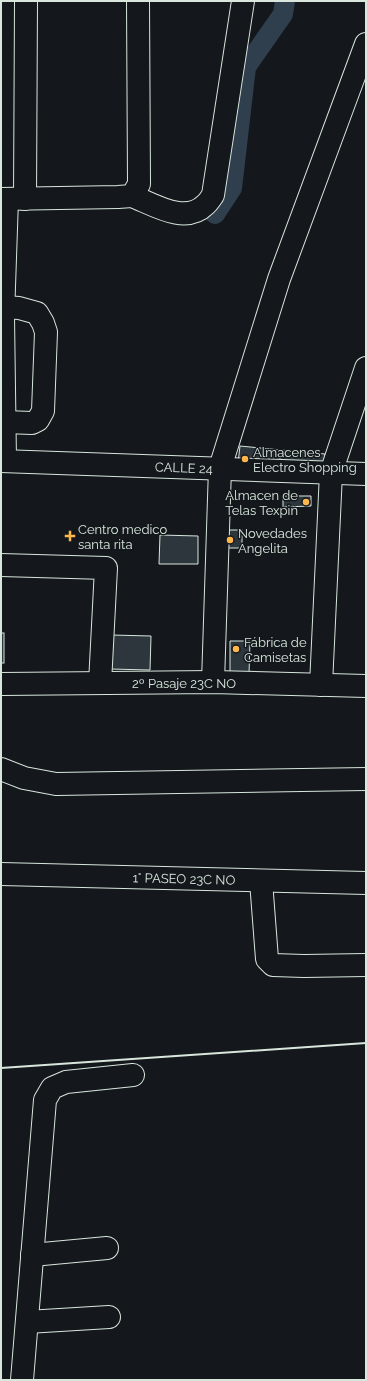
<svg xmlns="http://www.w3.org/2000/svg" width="367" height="1381" font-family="Raleway,sans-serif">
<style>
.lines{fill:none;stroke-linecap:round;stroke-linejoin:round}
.canal{stroke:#2f3f4d;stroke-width:20}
.building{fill:#2c363c;stroke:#d8e6dc}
.minor-casing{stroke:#d8e6dc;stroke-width:24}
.minor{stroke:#14181c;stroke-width:22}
.wall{stroke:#d8e6dc;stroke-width:2}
.poi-dot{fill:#ffb74d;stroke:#14181c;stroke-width:1.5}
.labels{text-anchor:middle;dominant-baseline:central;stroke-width:3;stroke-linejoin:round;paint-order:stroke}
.poi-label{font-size:13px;fill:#d8e6dc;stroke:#14181c;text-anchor:start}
.street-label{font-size:13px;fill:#d8e6dc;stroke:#14181c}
</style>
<rect width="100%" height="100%" fill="#14181c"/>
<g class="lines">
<polyline class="canal" points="215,214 232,188 246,67 283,14 285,1"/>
</g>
<g class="building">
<polygon points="240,446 281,450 279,468 238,463"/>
<polygon points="281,450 325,454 323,472 279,468"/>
<polygon points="283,496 311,496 311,506 283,507"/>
<rect x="227" y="530" width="15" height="18"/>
<polygon points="160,535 198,536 198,564 159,564"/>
<rect x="1" y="633" width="3" height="30"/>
<polygon points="111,635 151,636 150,670 110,669"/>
<polygon points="230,641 250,641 249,674 230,674"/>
</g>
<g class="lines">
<g class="minor-casing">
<g id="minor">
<path d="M 132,196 C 153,204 185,225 205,205 C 208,203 211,198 213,195 L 243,1"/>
<polyline points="1,199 118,197 132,196 139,184 138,1"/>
<polyline points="25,199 26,1"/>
<polyline points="3,307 19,308 37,313 43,323 46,332 43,411 38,420 32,423 5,422"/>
<path id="s1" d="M 1,461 L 366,474"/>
<polyline points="5,461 3,316 7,199"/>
<polyline points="1,565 106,568 100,683"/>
<polyline points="213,682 220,468 279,279 366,44"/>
<polyline points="1,684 213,682 366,686"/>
<polyline points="321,685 331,473 366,368"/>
<polyline points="1,769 24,778 56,784 366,779"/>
<path id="s2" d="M 1,874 L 366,883"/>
<polyline points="261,881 267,959 273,965 304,966 366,965"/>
<polyline points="32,1255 107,1248"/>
<polyline points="27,1322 109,1317"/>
<polyline points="22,1380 45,1100 52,1088 66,1082 133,1075"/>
</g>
</g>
<use href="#minor" class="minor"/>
<polyline class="wall" points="1,1068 366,1043"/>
</g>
<g class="poi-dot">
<circle cx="245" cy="459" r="4"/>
<circle cx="306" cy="502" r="4"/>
<path d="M68 530h4v4h4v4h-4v4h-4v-4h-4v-4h4z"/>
<circle cx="230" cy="540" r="4"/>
<circle cx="236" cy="649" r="4"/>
</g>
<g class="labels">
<g class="poi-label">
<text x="253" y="452">Almacenes<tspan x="253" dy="15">Electro Shopping</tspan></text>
<text x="298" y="495" text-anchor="end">Almacen de<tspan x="298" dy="15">Telas Texpin</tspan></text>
<text x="78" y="529">Centro medico<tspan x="78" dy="15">santa rita</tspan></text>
<text x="238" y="533">Novedades<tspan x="238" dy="15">Angelita</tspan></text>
<text x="244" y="642">Fábrica de<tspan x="244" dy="15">Camisetas</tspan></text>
</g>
<g class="street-label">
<text stroke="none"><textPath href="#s1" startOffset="183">CALLE 24</textPath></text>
<text x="184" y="683">2º Pasaje 23C NO</text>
<text stroke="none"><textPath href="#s2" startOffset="183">1° PASEO 23C NO</textPath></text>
</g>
</g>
<rect width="367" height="1381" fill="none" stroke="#d8e6dc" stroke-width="4"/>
</svg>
